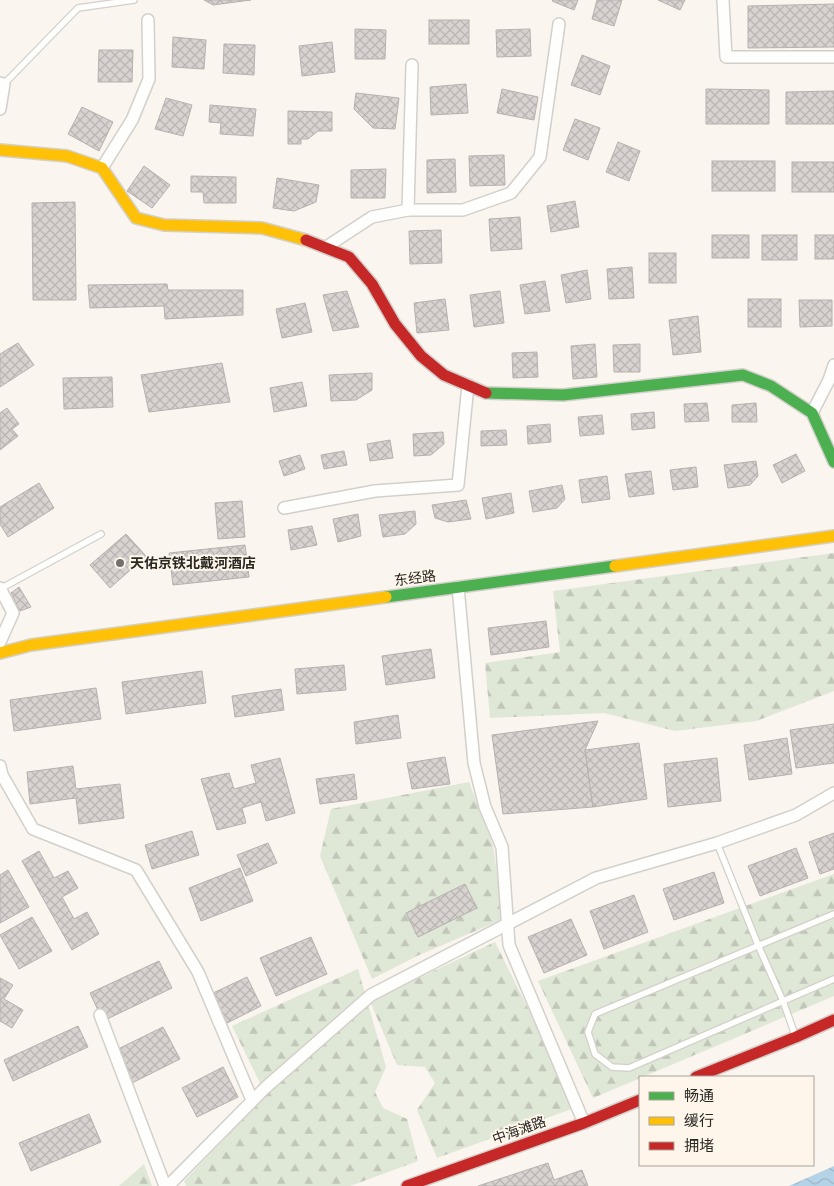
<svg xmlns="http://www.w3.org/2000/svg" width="834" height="1186" font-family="Montserrat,'Noto Sans SC',sans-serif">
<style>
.forest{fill:url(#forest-firs)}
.water{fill:url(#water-waves)}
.building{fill:url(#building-cross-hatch);stroke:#b6b1ae}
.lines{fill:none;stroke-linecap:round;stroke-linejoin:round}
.lane-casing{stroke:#d3d0cb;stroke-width:8}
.street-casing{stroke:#d3d0cb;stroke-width:14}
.fast-casing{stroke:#d3d0cb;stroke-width:14}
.slow-casing{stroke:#d3d0cb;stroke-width:14}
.jam-casing{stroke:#d3d0cb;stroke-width:14}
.lane{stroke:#fefefd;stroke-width:5.5}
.street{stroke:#fefefd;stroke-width:11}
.fast{stroke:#4caf50;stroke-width:11}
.slow{stroke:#ffc107;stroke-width:11}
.jam{stroke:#c62828;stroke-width:11}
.poi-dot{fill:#73706b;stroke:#fef6eb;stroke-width:2}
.labels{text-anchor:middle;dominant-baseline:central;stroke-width:4;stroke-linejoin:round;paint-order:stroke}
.poi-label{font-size:14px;font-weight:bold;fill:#2b2824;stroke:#fef6eb;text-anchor:start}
.street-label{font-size:14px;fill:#2b2824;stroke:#fef6eb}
</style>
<defs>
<pattern id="forest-firs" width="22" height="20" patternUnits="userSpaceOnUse" patternTransform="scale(1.25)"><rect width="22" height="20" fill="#dfe7d6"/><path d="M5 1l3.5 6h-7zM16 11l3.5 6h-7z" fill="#c0c6b8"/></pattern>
<pattern id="water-waves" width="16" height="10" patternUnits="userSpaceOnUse" patternTransform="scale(1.25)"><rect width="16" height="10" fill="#b5d3e7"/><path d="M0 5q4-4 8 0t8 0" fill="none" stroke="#9cb5c6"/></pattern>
<pattern id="building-cross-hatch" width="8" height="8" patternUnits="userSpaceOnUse" patternTransform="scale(1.25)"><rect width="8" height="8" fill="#d8d3d0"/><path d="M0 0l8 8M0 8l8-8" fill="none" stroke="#bab5b2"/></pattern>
</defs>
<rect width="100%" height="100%" fill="#faf5ef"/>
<g class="forest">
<polygon points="834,553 834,691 756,721 675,731 604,713 490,718 485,663 560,652 553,591"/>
<polygon points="469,782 493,845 503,919 417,956 372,979 320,856 331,809"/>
<polygon points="834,874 834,996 593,1098 538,981"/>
<polygon points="495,942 577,1107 437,1158 417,1110 435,1083 425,1067 397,1065 370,1001"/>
<polygon points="358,969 386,1067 375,1092 383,1108 407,1119 418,1161 350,1186 186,1186 184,1181 266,1095 232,1026"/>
<polygon points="144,1164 152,1186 119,1186"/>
</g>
<polygon class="water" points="834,1166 834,1186 789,1186"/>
<g class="building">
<polygon points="204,0 251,0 213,5"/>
<polygon points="553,0 578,0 574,10 552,1"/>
<polygon points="597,0 622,0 614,26 592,19"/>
<polygon points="658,0 685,0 680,10"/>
<polygon points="834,4 834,47 748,48 748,6"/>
<rect x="429" y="20" width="40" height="24"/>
<polygon points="355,29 386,30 385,59 355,59"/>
<polygon points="530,29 531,56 497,57 496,30"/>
<polygon points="173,37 206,40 204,69 172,67"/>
<polygon points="332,42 335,72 302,76 299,46"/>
<polygon points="224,44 255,45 254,75 223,73"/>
<polygon points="99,50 133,50 132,82 98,82"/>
<polygon points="582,55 610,66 600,95 571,85"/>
<polygon points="466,84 468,113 431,115 430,87"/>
<polygon points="502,89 538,97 534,120 497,113"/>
<polygon points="706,89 769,90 769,124 706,124"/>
<polygon points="834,91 834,124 786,124 786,92"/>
<polygon points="356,93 399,98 395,129 373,128 354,109"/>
<polygon points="166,98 192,105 183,136 155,129"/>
<polygon points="210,105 256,109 253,136 220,134 221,123 209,122"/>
<polygon points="82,107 113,122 99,151 68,134"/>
<polygon points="288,111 332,112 332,131 318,131 308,139 301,139 301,144 288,144"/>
<polygon points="575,119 600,128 588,160 563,150"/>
<polygon points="618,142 640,151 629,181 606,172"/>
<polygon points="504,155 505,185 470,186 469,156"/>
<polygon points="455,159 456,192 427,193 427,160"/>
<rect x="712" y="161" width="63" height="30"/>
<rect x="792" y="162" width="42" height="30"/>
<polygon points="144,166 170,185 152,208 127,191"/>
<polygon points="386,169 385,198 351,198 351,170"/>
<polygon points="191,176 236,177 236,203 204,203 203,192 191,192"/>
<polygon points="277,178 319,185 316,202 294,211 273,208"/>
<polygon points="575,201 579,227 551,232 547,206"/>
<polygon points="75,202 76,300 33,300 32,203"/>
<polygon points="520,217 522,249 491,251 489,219"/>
<polygon points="441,230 442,263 410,264 409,231"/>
<rect x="712" y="235" width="37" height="23"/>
<rect x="762" y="235" width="35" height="25"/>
<rect x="815" y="235" width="19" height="24"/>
<rect x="649" y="253" width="27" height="30"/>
<polygon points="632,267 634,298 609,299 607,269"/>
<polygon points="587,270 591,299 566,303 561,275"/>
<polygon points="545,281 550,311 525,314 520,285"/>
<polygon points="167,284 168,290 243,290 243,315 165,319 164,306 90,308 88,285"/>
<polygon points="347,291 359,327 333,331 323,295"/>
<polygon points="500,291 504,323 474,327 470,295"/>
<polygon points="445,299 449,330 417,333 414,303"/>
<rect x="748" y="299" width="33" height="28"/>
<polygon points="799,300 832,300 832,326 800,327"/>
<polygon points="305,303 312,332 282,338 276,309"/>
<polygon points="698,316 701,352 673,355 669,320"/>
<polygon points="18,343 34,365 0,387 0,354"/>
<polygon points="595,344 597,377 573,379 571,346"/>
<polygon points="640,344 640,372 614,372 613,345"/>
<polygon points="537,352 538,377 513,378 512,353"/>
<polygon points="222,363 230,402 149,412 141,375"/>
<polygon points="372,373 372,390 356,400 331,401 329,375"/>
<polygon points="112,377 113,407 64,409 63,378"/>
<polygon points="302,382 307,406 274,412 270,388"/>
<polygon points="707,403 709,421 685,422 684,404"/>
<polygon points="756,403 757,422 732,422 732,405"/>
<polygon points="7,408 19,424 12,429 18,436 0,450 0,413"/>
<polygon points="654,412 655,428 632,430 631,414"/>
<polygon points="602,415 604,434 580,436 578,417"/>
<polygon points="550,424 551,442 528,444 527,426"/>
<polygon points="506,430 507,445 481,446 481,431"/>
<polygon points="443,432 444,444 431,455 414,456 413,434"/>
<polygon points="390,440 393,458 370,461 367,444"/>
<polygon points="344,451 347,465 324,469 321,455"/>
<polygon points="796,454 805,471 782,483 773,465"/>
<polygon points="300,455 305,469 284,476 279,461"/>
<polygon points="756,461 758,476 750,485 728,488 724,465"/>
<polygon points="696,467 698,487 673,490 670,470"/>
<polygon points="651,471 654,494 629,497 625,474"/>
<polygon points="607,476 610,499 582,503 579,480"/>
<polygon points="39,483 54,508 8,537 0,524 0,507"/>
<polygon points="562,485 565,499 557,508 533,512 529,491"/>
<polygon points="511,493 514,513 486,519 482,498"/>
<polygon points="466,500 471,519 448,522 435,518 432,505"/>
<polygon points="242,501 245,537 218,539 215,503"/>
<polygon points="415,511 416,524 405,534 383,537 379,515"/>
<polygon points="358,514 361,536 338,542 333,519"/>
<polygon points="312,526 317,545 291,550 288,530"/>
<polygon points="126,534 146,556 110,588 90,565"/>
<polygon points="245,545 249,577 173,585 169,553"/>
<polygon points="19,587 31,607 20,611 11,593"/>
<polygon points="546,621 549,647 491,655 488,628"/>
<polygon points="431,649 435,678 386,685 382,656"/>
<polygon points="344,665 346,690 297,694 295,669"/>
<polygon points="202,671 206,703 126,714 122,682"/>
<polygon points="96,688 101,719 14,731 10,700"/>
<polygon points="281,689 284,710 235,717 232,696"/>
<polygon points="398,715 401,738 356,744 354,722"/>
<polygon points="598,721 585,750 593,807 503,814 492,735"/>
<polygon points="834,724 834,763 796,768 790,730"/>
<polygon points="787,738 792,774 749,780 744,745"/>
<polygon points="639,743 647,799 593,807 585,750"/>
<polygon points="445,757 450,784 412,789 407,763"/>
<polygon points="280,758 295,813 266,821 261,802 242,808 246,823 217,830 201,779 229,773 234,789 256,783 251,765"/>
<polygon points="717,758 721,801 668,807 664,764"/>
<polygon points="73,766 76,789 120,784 124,818 79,824 76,798 30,804 27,772"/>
<polygon points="354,774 357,799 320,804 316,779"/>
<polygon points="192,831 199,855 152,869 145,845"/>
<polygon points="834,833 834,869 820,874 809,842"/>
<polygon points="268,843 277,863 246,876 237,855"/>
<polygon points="796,848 808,878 760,896 748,866"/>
<polygon points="39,851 54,878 68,871 78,888 62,897 74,919 87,912 99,934 72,950 22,861"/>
<polygon points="240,868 253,901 201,921 189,888"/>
<polygon points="8,870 29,907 0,923 0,875"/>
<polygon points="714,872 724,903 674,920 663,889"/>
<polygon points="465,884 477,908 418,937 406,913"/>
<polygon points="634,895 648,932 604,949 590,911"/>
<polygon points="32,917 52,951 19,969 0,935"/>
<polygon points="571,919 587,955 544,973 528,937"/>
<polygon points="311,937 327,974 276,996 260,958"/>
<polygon points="159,961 172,988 103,1021 90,993"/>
<polygon points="247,977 261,1006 225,1024 211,994"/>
<polygon points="0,978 13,985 4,999 23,1010 12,1028 0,1021"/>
<polygon points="78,1026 88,1047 13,1081 4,1060"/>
<polygon points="163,1027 180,1059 132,1083 116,1050"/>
<polygon points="223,1067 238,1097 197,1117 182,1088"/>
<polygon points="89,1114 101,1142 31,1171 19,1143"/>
<polygon points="548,1163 554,1180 582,1170 588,1186 478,1186"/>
</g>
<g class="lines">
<g class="lane-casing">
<g id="lane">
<polyline points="4,84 78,8 134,0"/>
<polyline points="0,589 101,534"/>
<polyline points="717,843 758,945 783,1001 795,1035"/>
<polyline points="834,914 595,1014 588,1032 595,1054 612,1067 629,1068 834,979"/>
</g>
</g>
<g class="street-casing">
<g id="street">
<polyline points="723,0 726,57 834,57"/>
<polyline points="0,83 4,84 0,109"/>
<polyline points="102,168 132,120 149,79 148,20"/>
<polyline points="408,210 412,65"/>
<polyline points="326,247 372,217 408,210 463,210 511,193 540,157 559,24"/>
<polyline points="812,413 829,380 834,365"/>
<polyline points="284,508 375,491 458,485 468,385"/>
<polyline points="458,587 474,763 485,807 502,847 509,945 584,1123"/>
<polyline points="0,588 13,613 0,642"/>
<polyline points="0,766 2,775 33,829 136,870 198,972 252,1100"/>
<polyline points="100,1015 165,1186"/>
<polyline points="168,1186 265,1088 371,995 596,878 717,843 796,815 834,793"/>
</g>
</g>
<g class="fast-casing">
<g id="fast">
<polyline points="486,393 563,395 743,375 771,386 812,413 834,462"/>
<polyline points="386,597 615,566"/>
</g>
</g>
<g class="slow-casing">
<g id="slow">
<polyline points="0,150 67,156 102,168 136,218 164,225 262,228 306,240"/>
<polyline points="615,566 834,536"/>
<polyline points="0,653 31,645 386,597"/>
</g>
</g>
<g class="jam-casing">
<g id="jam">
<polyline points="306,240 349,257 372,284 395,324 421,356 444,375 486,393"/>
<polyline points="696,1077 796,1037 834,1020"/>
<polyline points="407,1186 584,1123 640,1100"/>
</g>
</g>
<use href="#lane" class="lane"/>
<use href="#street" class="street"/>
<use href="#fast" class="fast"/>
<use href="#slow" class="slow"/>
<use href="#jam" class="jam"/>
</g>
<circle class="poi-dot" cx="120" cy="563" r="5"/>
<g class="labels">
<g class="poi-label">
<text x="130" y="563">天佑京铁北戴河酒店</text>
</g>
<g class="street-label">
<text transform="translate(415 578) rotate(-7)">东经路</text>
<text transform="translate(519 1130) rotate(-20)">中海滩路</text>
</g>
</g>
<rect x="639" y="1076" width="175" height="90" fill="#fef6eb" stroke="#aaa49b"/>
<rect x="649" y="1092" width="25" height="8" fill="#4caf50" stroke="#aaa49b"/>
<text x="684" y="1101" font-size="15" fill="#2b2824">畅通</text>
<rect x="649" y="1117" width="25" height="8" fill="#ffc107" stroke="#aaa49b"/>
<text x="684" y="1126" font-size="15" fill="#2b2824">缓行</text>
<rect x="649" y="1142" width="25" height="8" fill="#c62828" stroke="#aaa49b"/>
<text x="684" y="1151" font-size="15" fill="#2b2824">拥堵</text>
</svg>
